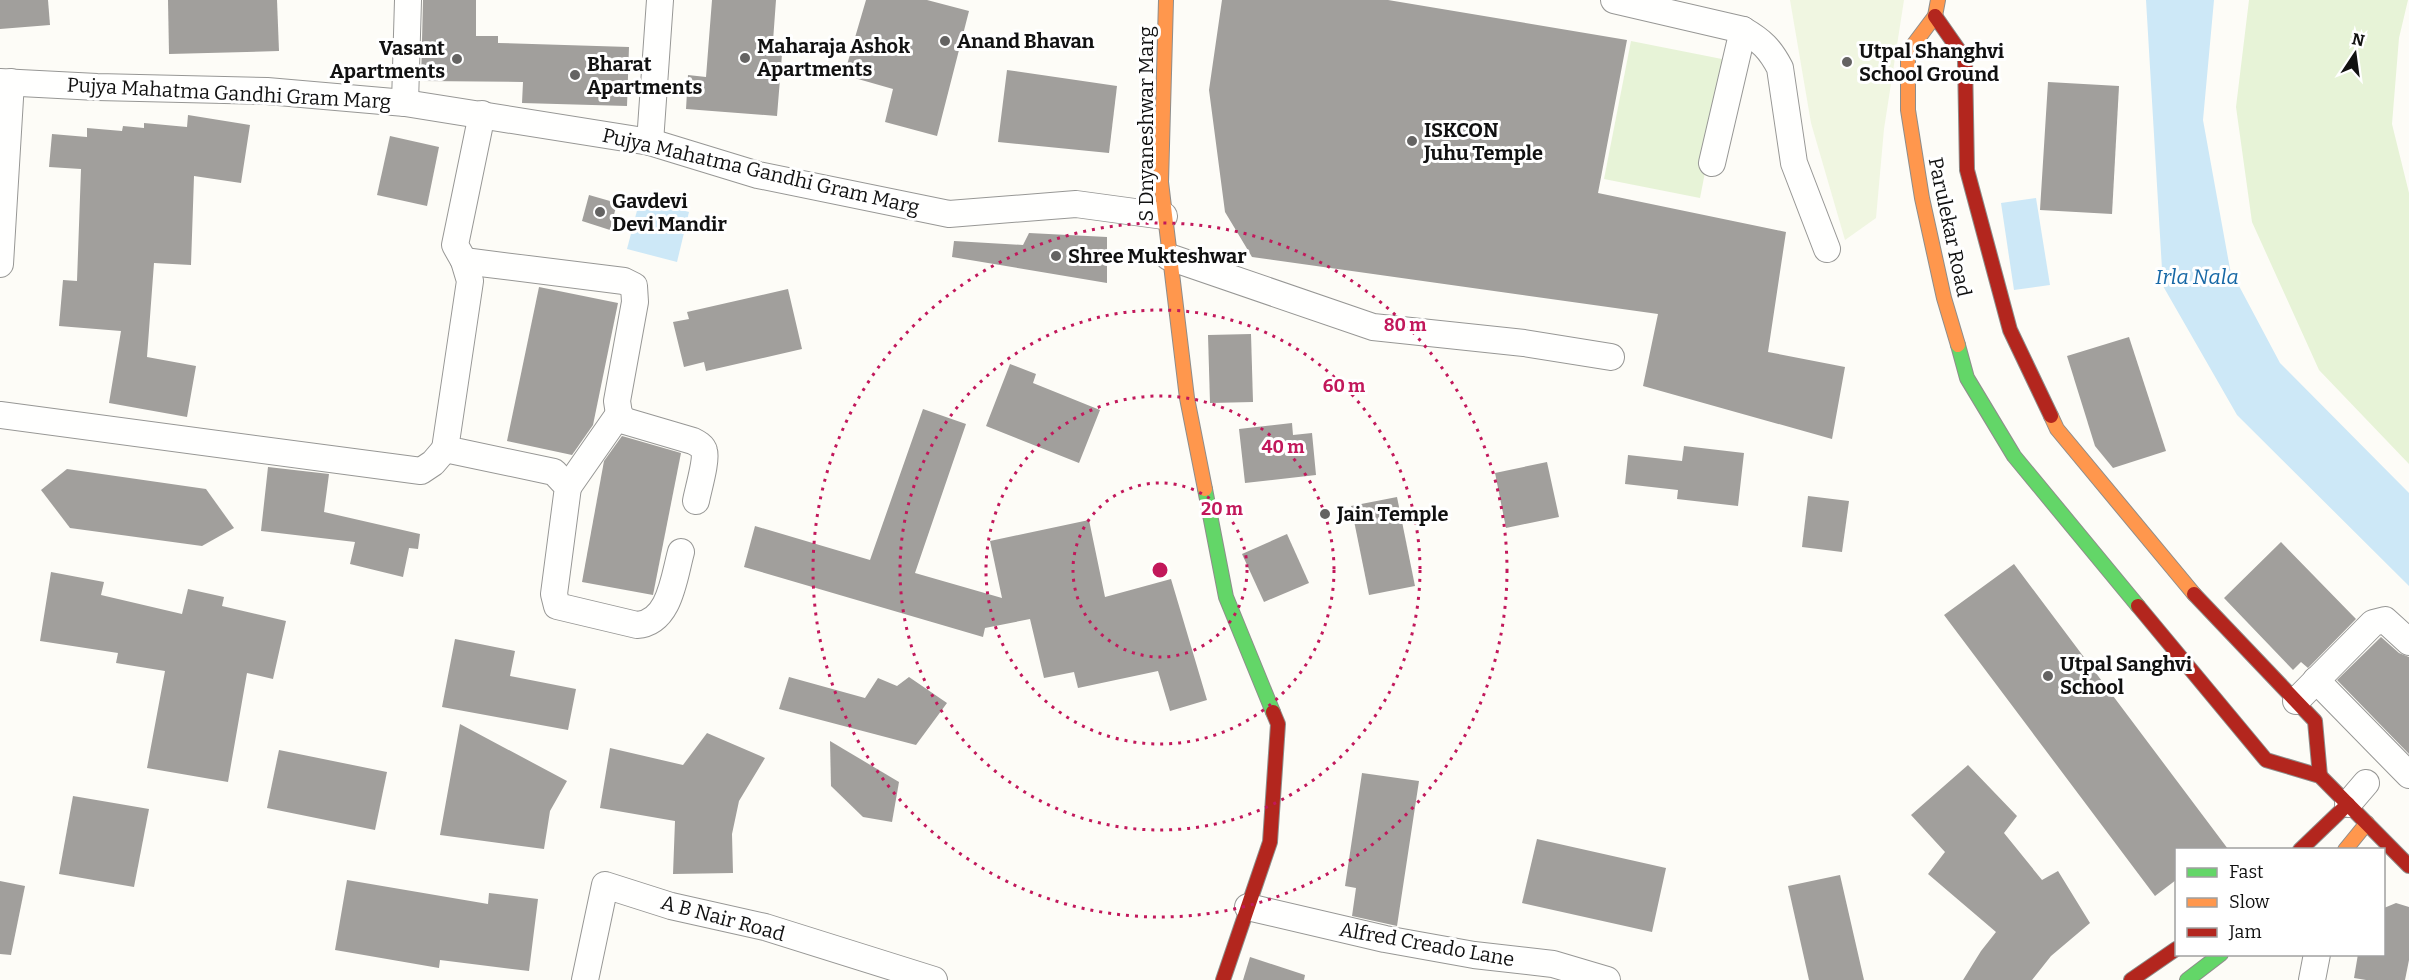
<svg xmlns="http://www.w3.org/2000/svg" width="2409" height="980" font-family="Bitter,serif">
<style>
.green{fill:#e7f3d7}
.pitch{fill:#f0f6e1}
.water{fill:#cde8f7}
.building{fill:#a19f9c}
.lines{fill:none;stroke-linecap:round;stroke-linejoin:round}
.street-casing{stroke:#979795;stroke-width:28}
.fast-casing{stroke:#8e8d8b;stroke-width:16}
.slow-casing{stroke:#8e8d8b;stroke-width:16}
.jam-casing{stroke:#8e8d8b;stroke-width:16}
.street{stroke:#fffffe;stroke-width:26}
.fast{stroke:#63d668;stroke-width:14}
.slow{stroke:#ff974d;stroke-width:14}
.jam{stroke:#b3261e;stroke-width:14}
.ring{fill:none;stroke:#c2185b;stroke-width:3;stroke-dasharray:3 6}
.poi-dot{fill:#646362;stroke:#fff;stroke-width:2}
.labels{text-anchor:middle;dominant-baseline:central;stroke-width:6;stroke-linejoin:round;paint-order:stroke}
.poi-label{font-size:20px;font-weight:bold;fill:#111;stroke:#fff;text-anchor:start}
.street-label{font-size:20px;fill:#111;stroke:#fff}
.water-label{font-size:21px;font-style:italic;fill:#1768a6;stroke:#fff}
.centre{fill:#c2185b;stroke:#fff;stroke-width:3}
.ring-label{font-size:18px;text-anchor:middle;font-weight:bold;fill:#c2185b;stroke:#fff;stroke-width:6;stroke-linejoin:round;paint-order:stroke}
</style>
<rect width="100%" height="100%" fill="#fdfcf7"/>
<g class="green">
<polygon points="2249,0 2408,0 2399,38 2392,124 2409,193 2409,464 2319,370 2252,222 2236,107"/>
<polygon points="1631,41 1727,60 1700,198 1604,179"/>
</g>
<polygon class="pitch" points="1790,0 1904,0 1884,129 1876,218 1845,240 1811,123"/>
<g class="water">
<polygon points="2146,0 2214,0 2203,120 2230,269 2280,363 2409,493 2409,586 2237,415 2163,286"/>
<polygon points="2036,198 2050,285 2014,290 2001,203"/>
<polygon points="640,199 689,212 677,262 627,249"/>
</g>
<g class="building">
<polygon points="0,0 48,0 50,25 0,29"/>
<polygon points="168,0 277,0 279,51 169,54"/>
<polygon points="423,0 476,0 476,36 498,36 498,43 629,47 627,106 522,103 523,82 421,81"/>
<polygon points="712,0 776,0 773,41 783,42 777,116 686,109 688,75 706,77"/>
<polygon points="866,0 927,0 969,11 937,136 885,122 893,89 844,75"/>
<polygon points="1222,0 1388,0 1627,40 1598,193 1786,232 1768,352 1845,367 1832,439 1643,386 1658,314 1252,257 1225,212 1209,90"/>
<polygon points="1007,70 1117,86 1109,153 998,142"/>
<polygon points="2048,82 2119,86 2112,214 2040,210"/>
<polygon points="188,115 250,125 241,183 194,176 191,265 154,263 147,357 196,366 187,417 109,403 121,331 59,326 63,280 77,281 81,169 49,167 52,134 87,137 87,128 122,131 123,126 144,128 144,123 187,127"/>
<polygon points="390,136 439,147 427,206 377,195"/>
<polygon points="589,195 617,203 610,230 582,221"/>
<polygon points="1029,233 1107,237 1107,283 952,257 954,241 1023,245"/>
<polygon points="539,287 618,303 593,425 572,455 507,441"/>
<polygon points="788,289 802,349 706,371 704,362 684,367 673,322 689,319 687,312"/>
<polygon points="1251,334 1253,402 1210,403 1208,335"/>
<polygon points="2129,337 2166,451 2113,468 2095,446 2067,356"/>
<polygon points="1010,364 1036,374 1033,383 1100,410 1079,463 986,426"/>
<polygon points="923,409 966,424 915,573 1002,598 990,541 1089,520 1105,597 1171,579 1207,700 1170,711 1158,671 1078,688 1074,672 1044,678 1030,619 985,628 983,637 744,567 755,526 870,560"/>
<polygon points="1292,423 1293,435 1312,433 1316,475 1245,483 1239,429"/>
<polygon points="622,436 681,453 653,595 582,582 604,461"/>
<polygon points="1684,446 1744,453 1738,506 1677,499 1678,490 1625,484 1628,455 1682,461"/>
<polygon points="1547,462 1559,517 1506,528 1495,473"/>
<polygon points="268,467 329,474 324,512 420,534 418,549 409,548 403,577 350,564 355,542 261,531"/>
<polygon points="67,469 206,489 234,528 202,546 70,528 41,490"/>
<polygon points="1808,496 1849,501 1842,552 1802,547"/>
<polygon points="1397,497 1415,586 1369,595 1351,506"/>
<polygon points="1287,534 1309,583 1264,602 1242,554"/>
<polygon points="2281,542 2356,619 2308,668 2301,662 2293,670 2224,598"/>
<polygon points="2014,564 2228,849 2176,849 2176,880 2155,896 1944,615"/>
<polygon points="51,572 104,582 101,595 182,614 188,589 224,597 222,606 286,621 273,679 247,673 228,782 147,768 165,671 116,663 118,653 40,641"/>
<polygon points="2381,637 2399,653 2409,657 2409,754 2337,680"/>
<polygon points="455,639 515,651 510,676 576,689 568,730 442,707"/>
<polygon points="789,677 865,698 878,678 897,686 909,677 947,703 916,745 779,709"/>
<polygon points="460,724 567,781 550,811 544,849 440,835"/>
<polygon points="707,733 765,758 739,801 732,834 733,873 673,874 675,821 600,808 610,748 683,765"/>
<polygon points="830,741 899,782 892,822 863,817 831,786"/>
<polygon points="279,750 387,772 375,830 267,808"/>
<polygon points="1968,765 2017,816 2004,833 2042,880 2058,871 2090,923 2051,956 2032,980 1963,980 1981,951 1996,932 1928,874 1945,852 1911,815"/>
<polygon points="1362,773 1419,781 1397,926 1352,916 1356,888 1345,886"/>
<polygon points="73,796 149,809 134,887 59,874"/>
<polygon points="1537,839 1666,868 1652,932 1522,903"/>
<polygon points="1840,875 1864,980 1809,980 1788,886"/>
<polygon points="347,880 488,904 489,893 538,899 529,971 440,960 439,968 335,950"/>
<polygon points="0,881 25,886 11,955 0,954"/>
<polygon points="2396,903 2409,907 2409,960 2405,980 2366,980 2354,978 2358,954 2384,954 2384,908"/>
<polygon points="1250,957 1305,975 1304,980 1243,980"/>
</g>
<g class="lines">
<g class="street-casing">
<g id="street">
<path d="M 1614,0 L 1743,30 C 1762,41 1770,49 1780,68 L 1794,163 L 1827,249"/>
<polyline points="0,82 97,87 267,91 405,103 650,142 758,175 949,214 1076,204 1164,216"/>
<polyline points="405,103 408,0"/>
<path d="M 482,114 L 455,245 L 464,261 L 470,281 L 445,449 L 554,472 L 568,487 L 554,594 L 557,606 L 637,625 C 670,623 674,577 681,552"/>
<polyline points="650,142 660,0"/>
<polyline points="1712,163 1743,30"/>
<polyline points="1169,257 1373,327 1524,343 1611,357"/>
<path d="M 464,261 L 624,281 L 634,286 L 635,302 L 617,401 L 619,414 L 625,421 L 693,441 C 697,443 703,446 704,451 C 707,460 698,490 696,501"/>
<polyline points="0,264 11,82"/>
<polyline points="0,415 421,471 433,463 445,449"/>
<polyline points="568,487 619,414"/>
<polyline points="2316,680 2409,775"/>
<polyline points="2296,701 2373,623 2385,620 2409,642"/>
<polyline points="2348,804 2366,783"/>
<polyline points="1248,907 1385,939 1474,955 1553,964 1607,980"/>
<polyline points="585,980 605,885 671,906 765,927 934,980"/>
<polyline points="2312,980 2317,954"/>
</g>
</g>
<g class="fast-casing">
<g id="fast">
<polyline points="1958,345 1967,378 2014,456 2138,606"/>
<polyline points="1205,489 1226,597 1273,712"/>
<polyline points="2187,980 2221,954"/>
</g>
</g>
<g class="slow-casing">
<g id="slow">
<polyline points="1166,0 1161,182 1187,398 1205,489"/>
<polyline points="1938,0 1935,16 1908,52 1908,110 1922,198 1944,298 1958,345"/>
<polyline points="2051,416 2057,429 2194,594"/>
<polyline points="2345,850 2367,823"/>
</g>
</g>
<g class="jam-casing">
<g id="jam">
<polyline points="1935,16 1965,59 1967,170 2010,330 2051,416"/>
<polyline points="2194,594 2315,721 2320,776"/>
<polyline points="2138,606 2266,760 2320,776 2409,866"/>
<polyline points="2300,850 2348,804"/>
<polyline points="1223,980 1270,842 1278,724 1273,712"/>
<polyline points="2131,980 2176,949"/>
</g>
</g>
<use href="#street" class="street"/>
<use href="#fast" class="fast"/>
<use href="#slow" class="slow"/>
<use href="#jam" class="jam"/>
</g>
<g class="ring">
<circle cx="1160" cy="570" r="87"/>
<circle cx="1160" cy="570" r="174"/>
<circle cx="1160" cy="570" r="260"/>
<circle cx="1160" cy="570" r="347"/>
</g>
<g class="poi-dot">
<circle cx="945" cy="41" r="6"/>
<circle cx="745" cy="58" r="6"/>
<circle cx="457" cy="59" r="6"/>
<circle cx="1847" cy="62" r="6"/>
<circle cx="575" cy="75" r="6"/>
<circle cx="1412" cy="141" r="6"/>
<circle cx="600" cy="212" r="6"/>
<circle cx="1056" cy="256" r="6"/>
<circle cx="1325" cy="514" r="6"/>
<circle cx="2048" cy="676" r="6"/>
</g>
<g class="labels">
<g class="poi-label">
<text x="957" y="41">Anand Bhavan</text>
<text x="757" y="46">Maharaja Ashok<tspan x="757" dy="23">Apartments</tspan></text>
<text x="445" y="48" text-anchor="end">Vasant<tspan x="445" dy="23">Apartments</tspan></text>
<text x="1859" y="51">Utpal Shanghvi<tspan x="1859" dy="23">School Ground</tspan></text>
<text x="587" y="64">Bharat<tspan x="587" dy="23">Apartments</tspan></text>
<text x="1424" y="130">ISKCON<tspan x="1424" dy="23">Juhu Temple</tspan></text>
<text x="612" y="201">Gavdevi<tspan x="612" dy="23">Devi Mandir</tspan></text>
<text x="1068" y="256">Shree Mukteshwar</text>
<text x="1337" y="514">Jain Temple</text>
<text x="2060" y="664">Utpal Sanghvi<tspan x="2060" dy="23">School</tspan></text>
</g>
<g class="street-label">
<text transform="translate(229 93) rotate(3)">Pujya Mahatma Gandhi Gram Marg</text>
<text transform="translate(1146 124) rotate(-90)">S Dnyaneshwar Marg</text>
<text transform="translate(761 171) rotate(13)">Pujya Mahatma Gandhi Gram Marg</text>
<text transform="translate(1950 227) rotate(78)">Parulekar Road</text>
<text transform="translate(723 918) rotate(15)">A B Nair Road</text>
<text transform="translate(1427 944) rotate(10)">Alfred Creado Lane</text>
</g>
<g class="water-label">
<text x="2197" y="277">Irla Nala</text>
</g>
</g>
<circle cx="1160" cy="570" r="9" class="centre"/>
<g class="ring-label">
<text x="1405" y="331">80 m</text>
<text x="1344" y="392">60 m</text>
<text x="1283" y="453">40 m</text>
<text x="1222" y="515">20 m</text>
</g>
<rect x="2175" y="848" width="210" height="108" fill="#ffffff" stroke="#a0a0a0" stroke-width="1.5"/>
<rect x="2187" y="868" width="30" height="9" fill="#63d668" stroke="#a0a0a0" stroke-width="1.5"/>
<text x="2229" y="878" font-size="18" fill="#111111">Fast</text>
<rect x="2187" y="898" width="30" height="9" fill="#ff974d" stroke="#a0a0a0" stroke-width="1.5"/>
<text x="2229" y="908" font-size="18" fill="#111111">Slow</text>
<rect x="2187" y="928" width="30" height="9" fill="#b3261e" stroke="#a0a0a0" stroke-width="1.5"/>
<text x="2229" y="938" font-size="18" fill="#111111">Jam</text>
<g transform="translate(2355 54) rotate(13)" stroke="#ffffff" stroke-width="4.5" paint-order="stroke">
<path d="M0-4.5L10 22L0 15L-10 22Z" fill="#111111"/>
<text y="-9" font-size="16" font-weight="bold" text-anchor="middle" fill="#111111">N</text>
</g>
</svg>
